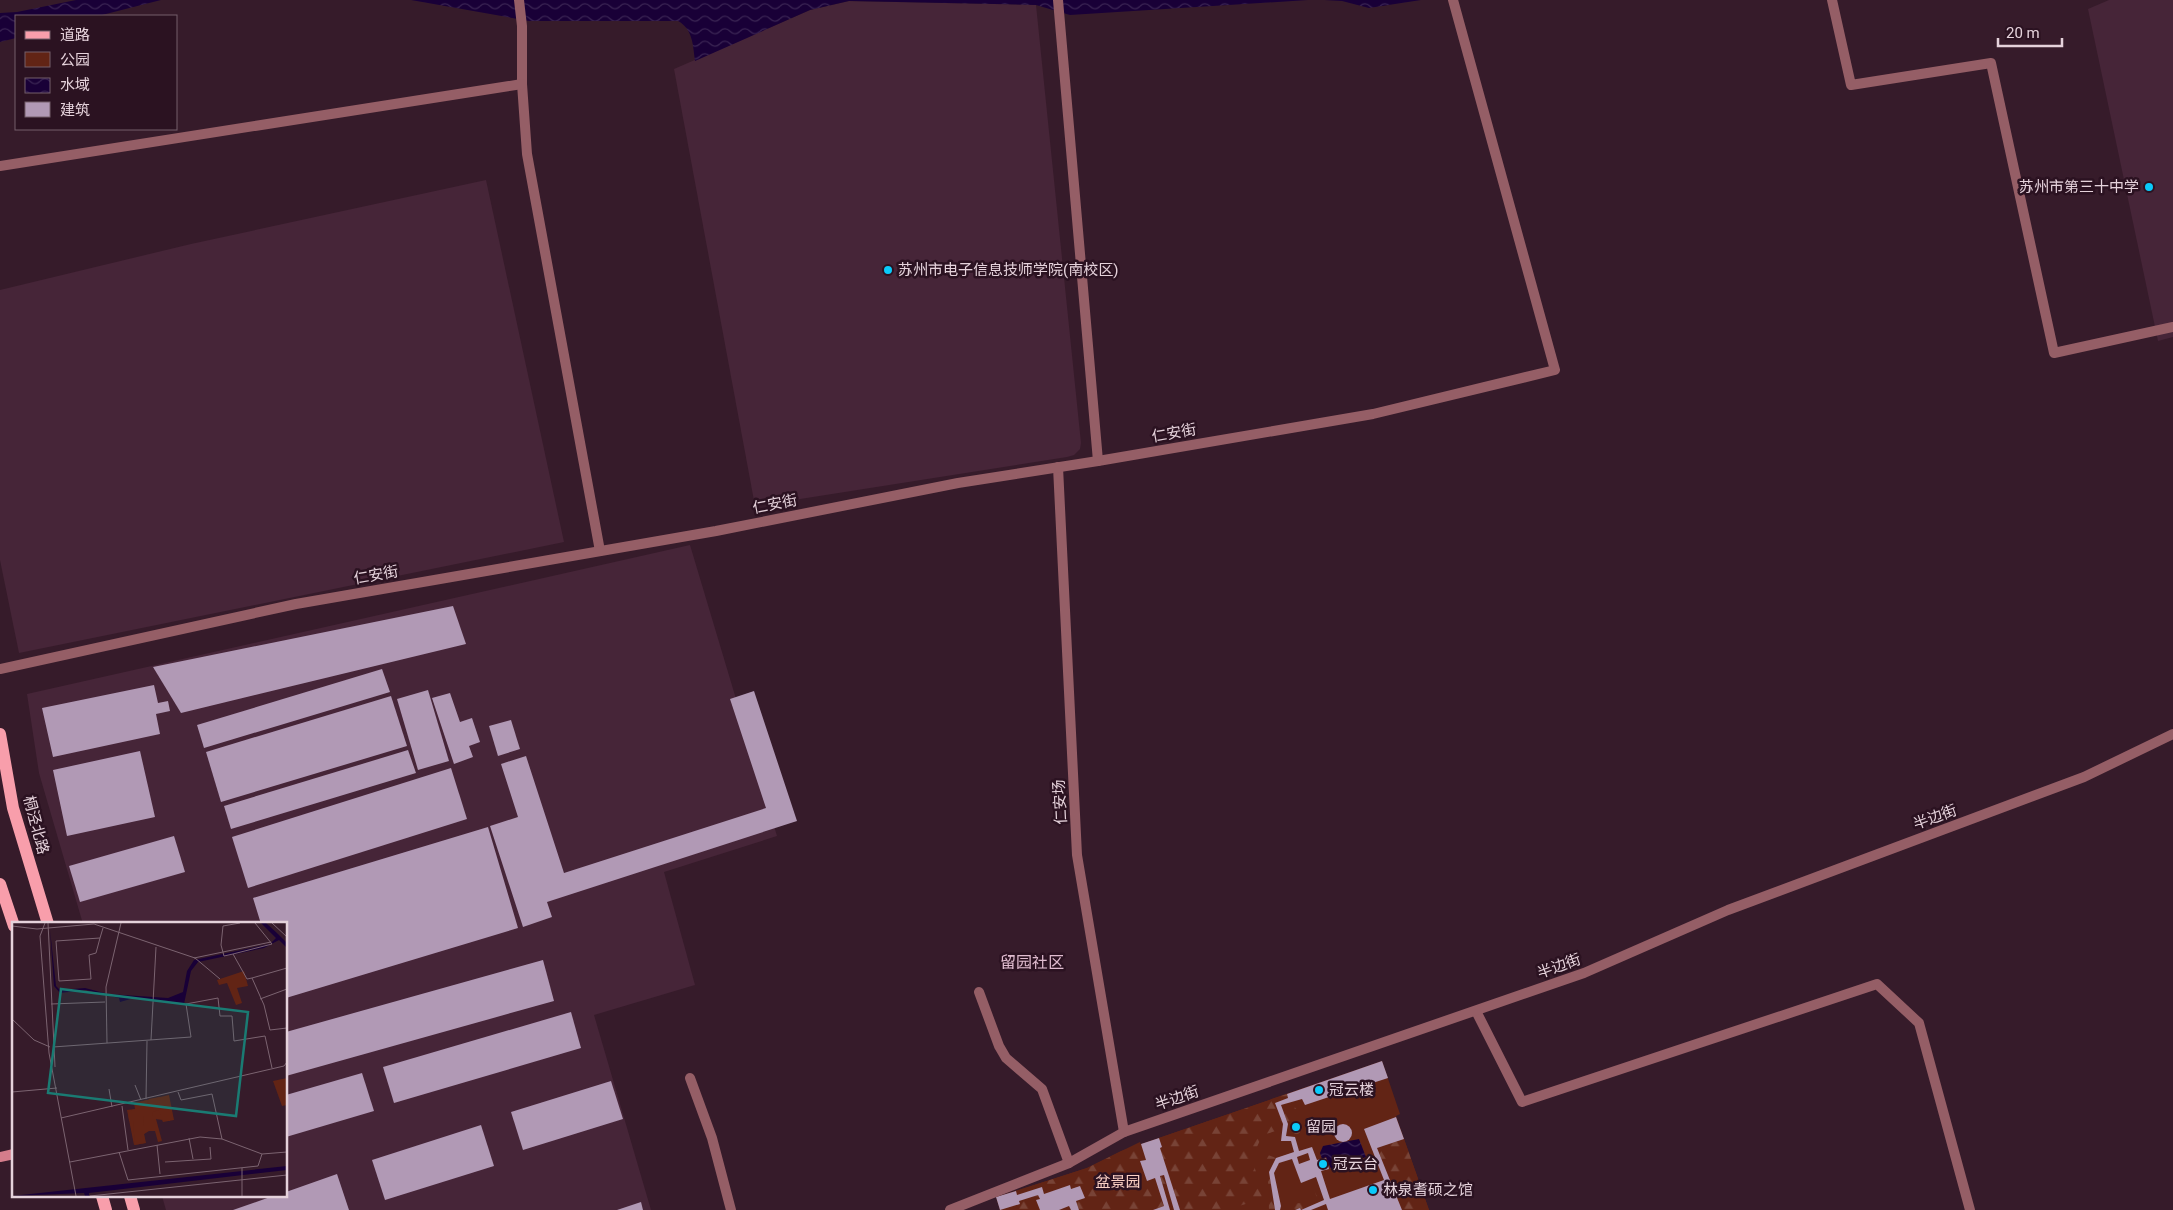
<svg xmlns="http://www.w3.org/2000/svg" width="2173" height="1210" font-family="Roboto,'Noto Sans SC',sans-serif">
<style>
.built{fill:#462538}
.green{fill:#622415}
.forest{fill:url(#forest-firs)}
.water{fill:url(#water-waves)}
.building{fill:#b199b5;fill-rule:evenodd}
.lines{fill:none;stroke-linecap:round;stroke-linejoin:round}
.minor{stroke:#955e66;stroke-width:10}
.tertiary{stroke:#955e66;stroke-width:10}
.secondary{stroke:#d47d8b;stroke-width:10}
.primary{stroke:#f89eab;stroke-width:12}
.poi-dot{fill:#0acafa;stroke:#2b1221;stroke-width:2}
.labels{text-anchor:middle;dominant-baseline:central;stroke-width:5;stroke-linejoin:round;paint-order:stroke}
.poi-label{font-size:15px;fill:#e5d2db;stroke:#2b1221;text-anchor:start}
.street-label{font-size:15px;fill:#e5d2db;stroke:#2b1221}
.park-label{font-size:15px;fill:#fbd0c4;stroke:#2b1221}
.neighbourhood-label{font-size:16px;fill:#e0bccf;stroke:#2b1221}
.inset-road{fill:none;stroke:#7c6471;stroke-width:1}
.view{fill:#1a7b73;fill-opacity:0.15;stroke:#1a7b73;stroke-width:2.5}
.inset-edge{fill:none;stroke:#e5d2db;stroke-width:2.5}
</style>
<defs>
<pattern id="forest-firs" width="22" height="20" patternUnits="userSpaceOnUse" patternTransform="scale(1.25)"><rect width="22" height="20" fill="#622415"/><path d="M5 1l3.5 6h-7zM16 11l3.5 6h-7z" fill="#784336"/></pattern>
<pattern id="water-waves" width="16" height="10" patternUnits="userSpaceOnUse" patternTransform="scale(1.25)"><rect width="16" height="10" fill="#190037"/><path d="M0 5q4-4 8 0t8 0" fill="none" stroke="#3a2453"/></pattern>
</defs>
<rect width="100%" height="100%" fill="#361b2a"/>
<g class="built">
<polygon points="2109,0 2173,0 2173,337 2158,341 2088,9"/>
<polygon points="849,1 1036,5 1081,443 1080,449 1074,455 1067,457 755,506 674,69 810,10"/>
<polygon points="486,180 564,542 19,653 0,560 0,290 191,244"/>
<polygon points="690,545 777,836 664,872 695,985 594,1015 651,1210 166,1210 162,1196 286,1196 286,924 83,924 39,773 27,694"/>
</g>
<polygon class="green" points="1382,1061 1400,1114 1396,1116 1429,1210 1000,1210 996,1197 1087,1168 1121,1151"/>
<g class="forest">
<path d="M 1287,1094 L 1288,1098 L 1275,1103 L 1283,1124 L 1282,1129 L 1263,1135 C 1243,1170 1262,1168 1262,1200 L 1258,1203 L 1252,1202 L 1226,1210 L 1180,1210 L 1160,1148 L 1162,1147 L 1159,1138 Z"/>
<polygon points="1290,1102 1301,1114 1297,1118 1300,1123 1298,1125 1300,1132 1295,1137 1286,1136 1288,1124 1281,1105"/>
<polygon points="1404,1139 1429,1210 1402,1210 1377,1148"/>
<polygon points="1140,1142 1146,1160 1140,1162 1147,1180 1155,1178 1164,1206 1152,1210 1079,1210 1076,1201 1085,1198 1080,1186 1071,1189 1070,1185 1044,1194 1041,1187 1017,1195 1016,1191 1087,1168"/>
<polygon points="1268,1155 1276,1158 1269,1172 1275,1210 1269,1210 1268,1179 1261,1167 1266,1165 1264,1159"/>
<polygon points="1164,1175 1174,1210 1170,1210 1160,1176"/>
<polygon points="1318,1183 1324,1200 1301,1210 1281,1210 1288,1204 1301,1203 1300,1197 1306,1195 1308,1199 1317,1198 1313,1186"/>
<polygon points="1038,1195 1040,1199 1037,1200 1040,1210 1000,1210 1019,1204 1019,1201"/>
</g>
<g class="water">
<polygon points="76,0 161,0 98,16 16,16 16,38 0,42 0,13 17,12"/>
<path d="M 411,0 L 1308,0 L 1070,15 L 1036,5 L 849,1 L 810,10 L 695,61 C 693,46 693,29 678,21 L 529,21 Z"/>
<polygon points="1324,0 1421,0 1369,8 1342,1"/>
<polygon points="1359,1139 1366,1157 1333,1170 1331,1169 1326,1157 1322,1159 1320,1153 1323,1146"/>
</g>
<g class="building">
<polygon points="453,606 466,644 181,713 153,667"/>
<polygon points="382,669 390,692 204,748 197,725"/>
<polygon points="154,685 158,703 168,701 170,711 156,714 160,734 53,757 42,708"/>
<polygon points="428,690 449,761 418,770 397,699"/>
<polygon points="754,691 797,821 547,902 552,917 523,927 490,826 518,817 501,764 526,756 564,873 766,808 730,699"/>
<polygon points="450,693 460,722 472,718 480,742 469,746 473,757 454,764 432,698"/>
<polygon points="391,696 407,746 221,802 206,752"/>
<polygon points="511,720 520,749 498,756 489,726"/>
<polygon points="408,750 416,773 231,829 224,806"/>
<polygon points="140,751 155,817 67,836 53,770"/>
<polygon points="451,768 467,819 248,888 232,837"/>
<polygon points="488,827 518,928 286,998 286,924 261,924 253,898"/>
<polygon points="174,836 185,872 80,902 69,866"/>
<polygon points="543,960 554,1001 286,1076 286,1032"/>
<polygon points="571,1012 581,1048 394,1103 383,1067"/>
<path d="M 1382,1061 L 1388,1078 L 1354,1089 L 1351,1083 L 1339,1087 L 1341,1093 L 1305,1105 L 1302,1099 L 1281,1105 L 1288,1124 L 1286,1136 L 1295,1137 L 1299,1151 L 1312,1147 L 1317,1160 L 1326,1158 L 1329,1169 L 1321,1171 L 1330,1199 L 1384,1180 L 1364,1129 L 1396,1117 L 1404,1139 L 1377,1148 L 1402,1210 L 1328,1210 L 1326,1204 L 1311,1210 L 1295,1210 L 1300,1208 L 1301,1210 L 1324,1200 L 1316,1177 L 1301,1183 L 1292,1159 L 1279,1163 L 1274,1173 L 1281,1206 L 1280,1210 L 1275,1210 L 1269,1172 L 1276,1158 L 1294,1152 L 1291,1141 L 1281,1141 L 1283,1124 L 1275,1103 L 1288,1098 L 1287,1094 ZM 1308,1153 L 1310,1160 L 1299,1164 L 1297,1157 Z"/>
<polygon points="362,1073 374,1111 286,1137 286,1095"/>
<polygon points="611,1081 623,1119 523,1150 511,1112"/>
<circle cx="1343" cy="1133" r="9"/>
<polygon points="481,1125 494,1166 385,1200 372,1160"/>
<polygon points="1159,1138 1162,1147 1160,1148 1180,1210 1174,1210 1164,1175 1160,1176 1170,1210 1153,1210 1164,1206 1155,1178 1147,1181 1140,1161 1146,1160 1141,1144"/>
<polygon points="337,1174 349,1210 233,1210 273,1196 286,1196 286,1192"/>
<polygon points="1070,1185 1071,1189 1080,1186 1085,1198 1076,1201 1079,1210 1071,1210 1069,1206 1059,1210 1040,1210 1036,1200 1040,1199 1038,1195 1019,1201 1020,1204 1000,1210 996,1197 1016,1191 1017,1195 1042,1187 1044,1194"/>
<polygon points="641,1202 643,1210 617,1210"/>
</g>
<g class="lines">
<g class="minor">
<polyline points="519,0 522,26 522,84 527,154 600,551"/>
<polyline points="1832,0 1851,85 1991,63 2054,353 2173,327"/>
<polyline points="0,166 522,84"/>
<polyline points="1098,461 1373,414 1555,370 1453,0"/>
<polyline points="979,992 999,1046 1006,1058 1042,1089 1069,1163"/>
<polyline points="1476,1011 1522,1102 1877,984 1919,1023 1970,1210"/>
<polyline points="690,1078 712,1138 731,1210"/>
</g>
<g class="tertiary">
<polyline points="1058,467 1077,855 1124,1132"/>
<polyline points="0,669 296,604 716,531 958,483 1098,461 1058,0"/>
<polyline points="950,1210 1069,1163 1124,1132 1584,973 1728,910 2084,777 2173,734"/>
</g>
<polyline class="secondary" points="0,1157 14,1154"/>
<g class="primary">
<polyline points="0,734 13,808 48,924"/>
<polyline points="0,884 14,926"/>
<polyline points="102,1196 106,1210"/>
<polyline points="130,1196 134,1210"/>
</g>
</g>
<g class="poi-dot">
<circle cx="2149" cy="187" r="5"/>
<circle cx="888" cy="270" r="5"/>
<circle cx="1319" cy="1090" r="5"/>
<circle cx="1296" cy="1127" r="5"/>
<circle cx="1323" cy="1164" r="5"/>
<circle cx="1373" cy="1190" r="5"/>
</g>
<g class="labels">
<g class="poi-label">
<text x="2139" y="187" text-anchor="end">苏州市第三十中学</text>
<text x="898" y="270">苏州市电子信息技师学院(南校区)</text>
<text x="1329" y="1090">冠云楼</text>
<text x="1306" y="1127">留园</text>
<text x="1333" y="1164">冠云台</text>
<text x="1383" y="1190">林泉耆硕之馆</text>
</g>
<g class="street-label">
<text transform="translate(1174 433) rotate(-10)">仁安街</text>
<text transform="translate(775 504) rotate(-11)">仁安街</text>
<text transform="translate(376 575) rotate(-10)">仁安街</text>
<text transform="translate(1060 802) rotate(-93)">仁安场</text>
<text transform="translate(1935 817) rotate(-20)">半边街</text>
<text transform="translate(36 825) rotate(75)">桐泾北路</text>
<text transform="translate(1559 966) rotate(-20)">半边街</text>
<text transform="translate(1177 1098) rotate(-19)">半边街</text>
</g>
<g class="park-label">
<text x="1118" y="1182">盆景园</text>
</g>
<g class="neighbourhood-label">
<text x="1032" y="962">留园社区</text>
</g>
</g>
<g transform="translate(12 922)">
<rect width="275" height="275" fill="#361b2a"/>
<path d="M 232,49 L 236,64 L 225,66 L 230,81 L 224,83 L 215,61 L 207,63 L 205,58 ZM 157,173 L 162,198 L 151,200 L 149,196 L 144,197 L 150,219 L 146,220 L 143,209 L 137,209 L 132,212 L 134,221 L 122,223 L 115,188 L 123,187 L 122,181 Z" fill="#622415"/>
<path d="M 148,175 L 149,178 L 145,180 L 151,188 L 157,187 L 158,180 L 158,199 L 143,197 L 149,193 L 146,188 L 141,190 L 140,194 L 132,194 L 131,204 L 137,208 L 132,212 L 133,221 L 123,223 L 121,199 L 117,199 L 116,189 L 123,187 L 124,181 L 135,178 L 136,181 L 137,177 Z" fill="#622415"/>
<path d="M 275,156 L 275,183 L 270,184 L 261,159 Z" fill="#622415"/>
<path d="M 249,1 L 254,1 L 266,12 L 275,21 L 275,26 L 267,18 L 252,26 L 186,40 L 179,49 L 172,82 L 122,76 L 108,80 L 107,76 L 74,68 L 48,71 L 42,64 L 38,8 L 44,64 L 48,68 L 73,66 L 96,72 L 156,76 L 171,70 L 175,49 L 182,38 L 258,22 L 264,16 ZM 275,244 L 275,248 L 77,271 L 77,274 L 73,274 L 72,271 L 0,274 Z" fill="#190037"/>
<path class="inset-road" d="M 33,1 L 28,14 L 37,131 L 64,274M 36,1 L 43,145M 228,1 L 211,4 L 209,23 L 212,34 L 221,32 L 235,57 L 240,56 L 252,83 L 258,108 L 275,106M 260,1 L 275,15M 0,4 L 25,7 L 82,2 L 183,36 L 208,57M 88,16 L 44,19 L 47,59 L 79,57 L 77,33 L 84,31 L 88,16 L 91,6M 221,32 L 260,22 L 243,1M 182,36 L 259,20M 240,56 L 275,46M 248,77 L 275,67M 39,82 L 93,80M 0,97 L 22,118 L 38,125M 139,118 L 144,25M 95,121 L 94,65 L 109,1M 41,125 L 179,115 L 174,82 L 206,76 L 208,94 L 220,94 L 222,119 L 253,114 L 260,146M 123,163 L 129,178M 97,167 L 100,185M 0,170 L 45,166M 166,170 L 169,178 L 200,172 L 210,217M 134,177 L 135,119M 110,184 L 116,228M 49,196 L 272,144 L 275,140M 177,216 L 181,237M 145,223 L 148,252M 107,230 L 116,258 L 246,244 L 250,232M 58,240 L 188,215 L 210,217 L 250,232 L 275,230M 153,240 L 199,237 L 198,225M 78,274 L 275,253M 230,274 L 230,246"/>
<path class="view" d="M 49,67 L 236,90 L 224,194 L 36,171 Z"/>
<rect width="275" height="275" class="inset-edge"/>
</g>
<rect x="15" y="15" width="162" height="115" fill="#2b1221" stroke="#755f6b"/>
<rect x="25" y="31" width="25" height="8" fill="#f89eab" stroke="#755f6b"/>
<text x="60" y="40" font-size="15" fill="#e5d2db">道路</text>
<rect x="25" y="52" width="25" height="15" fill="#622415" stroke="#755f6b"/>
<text x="60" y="65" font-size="15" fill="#e5d2db">公园</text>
<rect x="25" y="78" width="25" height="15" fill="url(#water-waves)" stroke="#755f6b"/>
<text x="60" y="90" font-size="15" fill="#e5d2db">水域</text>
<rect x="25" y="102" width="25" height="15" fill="#b199b5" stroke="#755f6b"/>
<text x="60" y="115" font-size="15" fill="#e5d2db">建筑</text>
<path d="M1998 38v8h64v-8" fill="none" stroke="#e5d2db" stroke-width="2.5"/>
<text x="2006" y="38" font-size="15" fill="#e5d2db" stroke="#2b1221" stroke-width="4" paint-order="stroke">20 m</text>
</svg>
